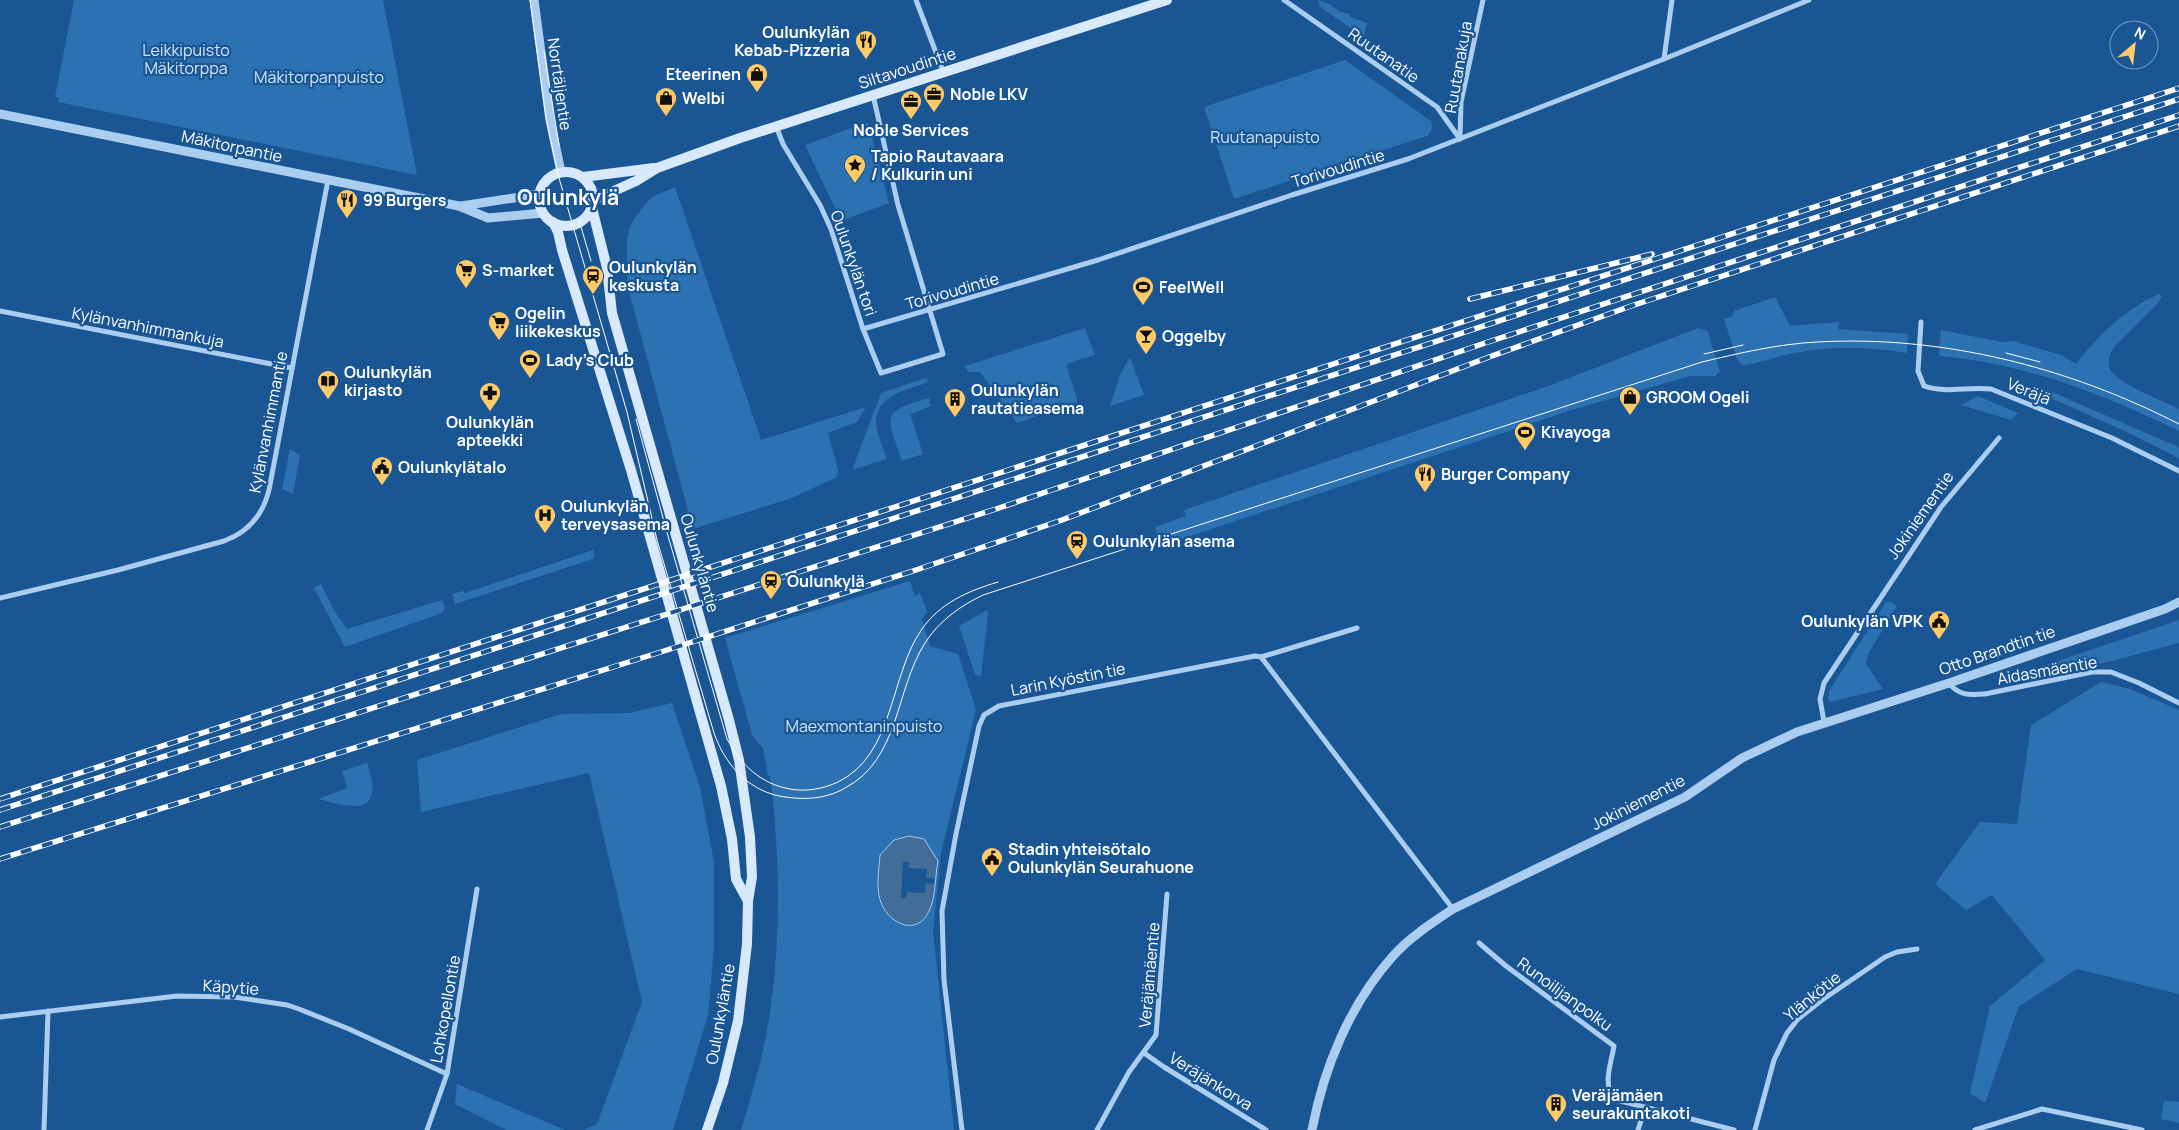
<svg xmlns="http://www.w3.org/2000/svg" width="2179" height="1130" font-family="Manrope,sans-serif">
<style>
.green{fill:#2c71b2}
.water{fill:#436d99;stroke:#9dc9f2}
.pier{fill:#1a5693}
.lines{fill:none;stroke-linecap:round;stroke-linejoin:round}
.minor{stroke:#abcef0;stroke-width:5}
.tertiary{stroke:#abcef0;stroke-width:9}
.secondary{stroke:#d8e9fb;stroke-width:10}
.tram{stroke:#fff;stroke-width:1}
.rail-casing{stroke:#fff;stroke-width:5.5}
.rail{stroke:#1a5693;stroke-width:4;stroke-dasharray:11;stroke-linecap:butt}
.labels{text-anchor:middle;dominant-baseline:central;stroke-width:4.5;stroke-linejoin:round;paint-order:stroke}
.poi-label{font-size:16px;font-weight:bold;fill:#fff;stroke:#1a5693;text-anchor:start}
.park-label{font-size:16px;fill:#d1e7fb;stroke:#1a5693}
.street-label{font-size:16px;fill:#fff;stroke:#1a5693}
.district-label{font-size:21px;font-weight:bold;fill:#fff;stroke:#1a5693}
</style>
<rect width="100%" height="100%" fill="#1a5693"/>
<g class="green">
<polygon points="74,0 383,0 417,175 58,102 59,98 55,97"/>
<polygon points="1318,0 1332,5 1332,7 1337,9 1337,11 1350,14 1350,17 1367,23 1364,37 1320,7"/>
<path d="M 1345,60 L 1431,121 C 1433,128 1432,131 1427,136 L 1234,199 L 1204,107 Z"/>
<polygon points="868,122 889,203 841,221 805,145"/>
<polygon points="675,187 761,440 866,407 857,422 828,433 838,469 837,477 792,498 693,529 627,284 627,242 629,229 634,219 647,202 654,196"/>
<path d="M 2159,294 L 2162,297 L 2157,304 L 2115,346 C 2110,353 2106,363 2111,371 C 2118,383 2165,402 2179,409 L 2179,431 C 2104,394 2023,363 1939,356 L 1941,330 L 2002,342 L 2013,341 L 2061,355 L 2076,364 C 2097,337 2126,308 2159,294 Z"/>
<path d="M 1775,297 L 1790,326 L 1839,322 L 1838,329 L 1908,334 L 1907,353 C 1870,347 1831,346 1795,353 C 1779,355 1757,365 1742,365 L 1737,359 L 1724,319 L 1733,316 L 1734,311 Z"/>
<polygon points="1085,328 1095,355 1066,364 1078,402 1017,423 980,372 968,372 965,366"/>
<polygon points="1698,328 1708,331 1709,336 1720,371 1715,376 1690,376 1575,409 1160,546 1155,527 1186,516 1184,510 1551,385"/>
<polygon points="1130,357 1144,395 1110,406 1120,375"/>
<path d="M 926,378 L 929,382 C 909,389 873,396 876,425 C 878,436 883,448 887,459 L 852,470 L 881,393 Z"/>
<polygon points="2050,391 2176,446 2179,448 2179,458 2129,433 2046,396"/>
<polygon points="1978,396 2018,413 2011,420 1961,405"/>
<path d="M 929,398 L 931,406 L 910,414 L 923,454 L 902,461 C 888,417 878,412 929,398 Z"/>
<polygon points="290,449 300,455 293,494 282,489"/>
<polygon points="593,550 595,554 593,559 455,604 452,594 463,591 465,593"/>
<path d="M 910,581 L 915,596 L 920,593 L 927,611 L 922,619 L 930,646 L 958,654 L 976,710 L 941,853 L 933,931 L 954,1130 L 741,1130 C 749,1103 757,1077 763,1050 C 782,963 781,861 770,776 L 768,776 L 763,748 L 752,735 L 725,638 Z"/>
<polygon points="321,584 335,612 347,629 442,600 445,608 442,613 345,647 314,588"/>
<polygon points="1886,602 1891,602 1897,606 1868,654 1866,664 1883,689 1830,702 1828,697 1829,691"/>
<polygon points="987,610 988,614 981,676 975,675 959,626"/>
<polygon points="2179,620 2179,643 2104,663 2076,667 2017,682 2008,678"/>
<polygon points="2101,682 2130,689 2179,710 2179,994 2077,969 2019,1006 1985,1103 1970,1093 1990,1006 2045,960 1992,895 1966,910 1935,884 1980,822 2017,824 2031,725"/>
<polygon points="672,703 700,787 714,862 714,947 708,1015 673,1130 584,1130 597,1124 642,1002 589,773 421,812 417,760 561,714 629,713"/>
<path d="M 367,763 C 385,816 355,809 318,799 L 347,788 L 342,771 Z"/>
<polygon points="457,1084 565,1130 506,1130 455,1104"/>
<polygon points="2164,1101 2179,1102 2179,1123 2161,1119"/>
</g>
<path class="water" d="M 909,836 L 924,839 L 938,861 C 935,876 936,897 929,911 C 918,936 891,925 882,905 C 875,890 879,871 880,855 L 894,840 Z"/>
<polygon class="pier" points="903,862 909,862 909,868 927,869 926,878 934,878 934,884 926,883 925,893 907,892 906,898 901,898"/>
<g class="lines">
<g class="minor">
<polyline points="916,0 943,71"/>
<polyline points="1284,0 1437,107 1460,139"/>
<polyline points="1664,59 1672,0"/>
<polyline points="776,126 783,144 820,205 831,229 863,329 881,373 943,354 898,205 873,95"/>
<polyline points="1460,138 1461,102 1483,0"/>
<polyline points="0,311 292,368"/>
<path d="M 1921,322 L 1918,371 L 1924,386 C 1946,394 1968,386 1991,389 L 2112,438 L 2179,471"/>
<polyline points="863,329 1098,260 1292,195 1408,159 1664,59 1809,0"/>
<path d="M 0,598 L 118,570 L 224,541 C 248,532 263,515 269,490 L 328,180"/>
<polyline points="1261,657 1357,628"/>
<path d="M 1949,683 C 1959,696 1969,695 1985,694 L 2092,672 L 2111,672 L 2139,683 L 2179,703"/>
<polyline points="1824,722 1820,699 1824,683 1941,507 1999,438"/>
<path d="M 1479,943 L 1506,966 L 1614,1046 C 1611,1064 1603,1082 1613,1099 L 1734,1130"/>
<polyline points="0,1017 177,996 234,997 287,1005 299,1009 349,1029 447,1074"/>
<polyline points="1144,1053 1164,1067 1266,1130"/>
<polyline points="44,1130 48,1011"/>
<polyline points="427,1130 447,1074 477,889"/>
<polyline points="962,1130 944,980 942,911 956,834 979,726 984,715 999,706 1255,656 1261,657 1453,909"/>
<polyline points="1097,1130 1129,1072 1156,1035 1167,894"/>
<polyline points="1638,1130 1645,1108"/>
<polyline points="1755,1130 1774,1060 1787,1033 1798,1019 1822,1000 1885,957 1897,952 1917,949"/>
<polyline points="1975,1130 2042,1109 2142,1130"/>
</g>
<g class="tertiary">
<polyline points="534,0 550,120 561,172"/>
<polyline points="0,114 459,206 488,218 543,213"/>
<polyline points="461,206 540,194"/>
<path d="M 1312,1130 C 1324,1067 1350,1004 1393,956 C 1410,937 1432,923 1453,909 L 1685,797 L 1742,758 L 1797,732 L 1949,683 L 2165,609 L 2179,602"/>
</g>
<g class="secondary">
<circle cx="566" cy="199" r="27"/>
<polyline points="583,177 654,168"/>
<polyline points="594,200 636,181 657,168 740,138 1167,0"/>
<polyline points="592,208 607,268 612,313 729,720 739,760 750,837 752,877 748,901 747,944 738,1021 723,1083 707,1130"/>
<polyline points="553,222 558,232 562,250 631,470 721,786 732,839 736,879 748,901"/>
</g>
<g class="tram">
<path d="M 530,0 L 546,118 L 559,178 L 627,412 L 657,540 L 714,733 C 724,762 746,789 779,796 C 802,800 824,800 845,788 C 900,759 895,690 925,643 C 939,621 960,606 983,595 L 1702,362 C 1740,353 1778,344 1817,342 C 1942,335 2068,367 2179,424"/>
<polyline points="544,51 559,145"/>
<polyline points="579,220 591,261"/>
<polyline points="2006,353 2040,362"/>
<polyline points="1704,354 1743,345"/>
<path d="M 636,419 L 668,536 L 727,739 C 741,765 761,784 790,789 C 806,792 823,789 838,782 C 895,754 889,676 922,629 C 940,603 968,591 998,582"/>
</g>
<g class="rail-casing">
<g id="rail">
<polyline points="1470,299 1652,254"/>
<polyline points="0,799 2179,88"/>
<polyline points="0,810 2179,99"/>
<polyline points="0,827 996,509 1485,343 2179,115"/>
<polyline points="0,859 664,651 916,570 1062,520 1489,357 1631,306 2179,126"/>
</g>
</g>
<use href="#rail" class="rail"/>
</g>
<defs>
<g id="restaurant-pin" transform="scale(1.125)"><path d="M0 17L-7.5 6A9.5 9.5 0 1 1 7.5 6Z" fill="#ffcb69" stroke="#1a5693"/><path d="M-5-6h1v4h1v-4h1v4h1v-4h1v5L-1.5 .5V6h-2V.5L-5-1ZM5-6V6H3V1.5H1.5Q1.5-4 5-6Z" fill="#111"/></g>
<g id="shop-pin" transform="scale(1.125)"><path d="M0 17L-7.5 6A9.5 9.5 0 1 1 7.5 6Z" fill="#ffcb69" stroke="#1a5693"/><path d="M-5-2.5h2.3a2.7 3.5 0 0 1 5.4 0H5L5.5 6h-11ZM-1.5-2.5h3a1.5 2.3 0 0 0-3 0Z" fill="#111"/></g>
<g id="office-pin" transform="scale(1.125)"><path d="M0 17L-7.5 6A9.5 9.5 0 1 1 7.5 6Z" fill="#ffcb69" stroke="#1a5693"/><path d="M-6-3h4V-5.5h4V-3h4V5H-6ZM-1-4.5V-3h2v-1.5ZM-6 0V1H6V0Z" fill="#111"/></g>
<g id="sight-pin" transform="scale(1.125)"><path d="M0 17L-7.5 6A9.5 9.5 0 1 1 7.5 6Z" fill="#ffcb69" stroke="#1a5693"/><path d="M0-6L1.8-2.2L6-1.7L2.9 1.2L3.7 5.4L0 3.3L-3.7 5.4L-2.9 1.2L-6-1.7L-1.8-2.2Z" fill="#111"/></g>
<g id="supermarket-pin" transform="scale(1.125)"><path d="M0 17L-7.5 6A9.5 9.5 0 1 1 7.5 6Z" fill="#ffcb69" stroke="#1a5693"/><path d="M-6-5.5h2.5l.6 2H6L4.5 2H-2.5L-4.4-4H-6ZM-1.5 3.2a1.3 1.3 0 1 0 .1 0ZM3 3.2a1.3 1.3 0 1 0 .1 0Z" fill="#111"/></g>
<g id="station-pin" transform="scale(1.125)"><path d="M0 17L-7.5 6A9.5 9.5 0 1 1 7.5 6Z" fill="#ffcb69" stroke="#1a5693"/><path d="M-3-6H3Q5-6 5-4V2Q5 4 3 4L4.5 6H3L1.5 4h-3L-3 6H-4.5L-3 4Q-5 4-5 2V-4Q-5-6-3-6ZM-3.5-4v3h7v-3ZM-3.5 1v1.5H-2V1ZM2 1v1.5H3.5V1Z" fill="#111"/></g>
<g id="stadium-pin" transform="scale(1.125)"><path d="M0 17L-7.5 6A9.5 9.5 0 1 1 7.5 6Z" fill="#ffcb69" stroke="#1a5693"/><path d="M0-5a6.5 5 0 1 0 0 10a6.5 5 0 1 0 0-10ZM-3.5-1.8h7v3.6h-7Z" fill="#111"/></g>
<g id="bar-pin" transform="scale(1.125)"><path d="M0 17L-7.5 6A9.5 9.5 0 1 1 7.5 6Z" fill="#ffcb69" stroke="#1a5693"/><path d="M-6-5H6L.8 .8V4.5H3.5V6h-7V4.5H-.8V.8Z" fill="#111"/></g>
<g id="library-pin" transform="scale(1.125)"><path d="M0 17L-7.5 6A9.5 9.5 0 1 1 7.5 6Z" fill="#ffcb69" stroke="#1a5693"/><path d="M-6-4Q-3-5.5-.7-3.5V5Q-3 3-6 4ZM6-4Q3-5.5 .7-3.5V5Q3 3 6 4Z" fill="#111"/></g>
<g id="pharmacy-pin" transform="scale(1.125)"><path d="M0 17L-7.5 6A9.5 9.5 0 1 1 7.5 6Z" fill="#ffcb69" stroke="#1a5693"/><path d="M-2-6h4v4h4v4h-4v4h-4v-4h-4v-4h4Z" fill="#111"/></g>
<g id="building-pin" transform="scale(1.125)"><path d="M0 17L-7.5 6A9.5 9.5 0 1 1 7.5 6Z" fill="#ffcb69" stroke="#1a5693"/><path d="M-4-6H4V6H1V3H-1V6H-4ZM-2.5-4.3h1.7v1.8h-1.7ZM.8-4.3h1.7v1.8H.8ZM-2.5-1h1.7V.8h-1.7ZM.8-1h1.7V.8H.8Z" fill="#111"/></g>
<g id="civic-pin" transform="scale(1.125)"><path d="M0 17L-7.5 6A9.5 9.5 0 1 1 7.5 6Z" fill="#ffcb69" stroke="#1a5693"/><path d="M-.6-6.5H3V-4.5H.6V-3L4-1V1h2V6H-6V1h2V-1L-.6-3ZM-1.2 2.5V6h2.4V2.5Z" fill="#111"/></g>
<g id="hospital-pin" transform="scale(1.125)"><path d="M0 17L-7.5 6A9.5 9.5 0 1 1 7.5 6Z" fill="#ffcb69" stroke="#1a5693"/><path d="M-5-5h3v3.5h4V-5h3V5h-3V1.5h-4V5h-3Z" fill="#111"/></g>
</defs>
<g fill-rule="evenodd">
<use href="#restaurant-pin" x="866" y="41"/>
<use href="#shop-pin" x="757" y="74"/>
<use href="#office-pin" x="934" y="94"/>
<use href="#shop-pin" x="666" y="98"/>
<use href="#office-pin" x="911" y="101"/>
<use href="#sight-pin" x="855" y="165"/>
<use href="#restaurant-pin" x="347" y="200"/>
<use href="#supermarket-pin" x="466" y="270"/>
<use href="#station-pin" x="593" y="276"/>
<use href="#stadium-pin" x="1143" y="287"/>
<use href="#supermarket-pin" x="499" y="322"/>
<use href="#bar-pin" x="1146" y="336"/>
<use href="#stadium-pin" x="530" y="360"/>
<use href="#library-pin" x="328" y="381"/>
<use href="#pharmacy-pin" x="490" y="393"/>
<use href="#shop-pin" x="1630" y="397"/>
<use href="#building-pin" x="955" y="399"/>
<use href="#stadium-pin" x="1525" y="432"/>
<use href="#civic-pin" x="382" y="467"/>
<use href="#restaurant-pin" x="1425" y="474"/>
<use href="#hospital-pin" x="545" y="515"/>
<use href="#station-pin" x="1077" y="541"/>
<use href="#station-pin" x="771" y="581"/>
<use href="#civic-pin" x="1939" y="621"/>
<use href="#civic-pin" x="992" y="858"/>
<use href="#building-pin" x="1556" y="1104"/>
</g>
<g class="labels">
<g class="poi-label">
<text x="850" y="32" text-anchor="end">Oulunkylän<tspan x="850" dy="18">Kebab-Pizzeria</tspan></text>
<text x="741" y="74" text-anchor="end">Eteerinen</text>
<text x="950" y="94">Noble LKV</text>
<text x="682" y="98">Welbi</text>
<text x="911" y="130" text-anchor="middle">Noble Services</text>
<text x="871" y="156">Tapio Rautavaara<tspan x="871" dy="18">/ Kulkurin uni</tspan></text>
<text x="363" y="200">99 Burgers</text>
<text x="609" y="267">Oulunkylän<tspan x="609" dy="18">keskusta</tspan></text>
<text x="482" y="270">S-market</text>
<text x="1159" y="287">FeelWell</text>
<text x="515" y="313">Ogelin<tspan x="515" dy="18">liikekeskus</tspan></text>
<text x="1162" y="336">Oggelby</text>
<text x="546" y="360">Lady's Club</text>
<text x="344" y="372">Oulunkylän<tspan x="344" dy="18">kirjasto</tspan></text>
<text x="971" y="390">Oulunkylän<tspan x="971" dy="18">rautatieasema</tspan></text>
<text x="1646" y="397">GROOM Ogeli</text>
<text x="490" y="422" text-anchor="middle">Oulunkylän<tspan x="490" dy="18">apteekki</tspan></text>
<text x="1541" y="432">Kivayoga</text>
<text x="398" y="467">Oulunkylätalo</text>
<text x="1441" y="474">Burger Company</text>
<text x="561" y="506">Oulunkylän<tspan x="561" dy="18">terveysasema</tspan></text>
<text x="1093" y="541">Oulunkylän asema</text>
<text x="787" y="581">Oulunkylä</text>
<text x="1923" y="621" text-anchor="end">Oulunkylän VPK</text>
<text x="1008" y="849">Stadin yhteisötalo<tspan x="1008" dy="18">Oulunkylän Seurahuone</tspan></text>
<text x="1572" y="1095">Veräjämäen<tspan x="1572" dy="18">seurakuntakoti</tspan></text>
</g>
<g class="park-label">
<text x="186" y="50">Leikkipuisto<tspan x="186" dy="18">Mäkitorppa</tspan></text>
<text x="319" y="77">Mäkitorpanpuisto</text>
<text x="1265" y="137">Ruutanapuisto</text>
<text x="864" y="726">Maexmontaninpuisto</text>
</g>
<g class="street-label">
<text transform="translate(1384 55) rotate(35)">Ruutanatie</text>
<text transform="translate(1458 67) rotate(-80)">Ruutanakuja</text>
<text transform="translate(907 68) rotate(-18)">Siltavoudintie</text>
<text transform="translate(560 84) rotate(82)">Norrtäljentie</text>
<text transform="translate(232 146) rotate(12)">Mäkitorpantie</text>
<text transform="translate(1338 168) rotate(-17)">Torivoudintie</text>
<text transform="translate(854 263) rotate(71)">Oulunkylän tori</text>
<text transform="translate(952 291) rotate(-16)">Torivoudintie</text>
<text transform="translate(148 327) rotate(11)">Kylänvanhimmankuja</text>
<text transform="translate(2029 391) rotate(22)">Veräjä</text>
<text transform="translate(268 422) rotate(-79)">Kylänvanhimmantie</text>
<text transform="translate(1920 515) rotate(-55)">Jokiniementie</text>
<text transform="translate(700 563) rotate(74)">Oulunkyläntie</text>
<text transform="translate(1997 650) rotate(-19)">Otto Brandtin tie</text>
<text transform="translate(2047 670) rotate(-10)">Aidasmäentie</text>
<text transform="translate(1068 679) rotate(-11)">Larin Kyöstin tie</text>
<text transform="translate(1638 802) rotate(-27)">Jokiniementie</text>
<text transform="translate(1149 975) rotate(-85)">Veräjämäentie</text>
<text transform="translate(231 987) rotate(4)">Käpytie</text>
<text transform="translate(1565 994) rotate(36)">Runoilijanpolku</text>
<text transform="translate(1812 996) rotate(-39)">Ylänkötie</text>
<text transform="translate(445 1009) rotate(-80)">Lohkopellontie</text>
<text transform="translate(720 1014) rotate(-80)">Oulunkyläntie</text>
<text transform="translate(1211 1081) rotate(32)">Veräjänkorva</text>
</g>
<g class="district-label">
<text x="568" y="197">Oulunkylä</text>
</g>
</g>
<g transform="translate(2134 45) rotate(28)"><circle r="24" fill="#1a5693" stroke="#769abe"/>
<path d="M0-4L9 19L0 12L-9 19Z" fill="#ffcb69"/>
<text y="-8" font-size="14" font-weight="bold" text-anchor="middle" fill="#ffffff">N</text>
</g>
</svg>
